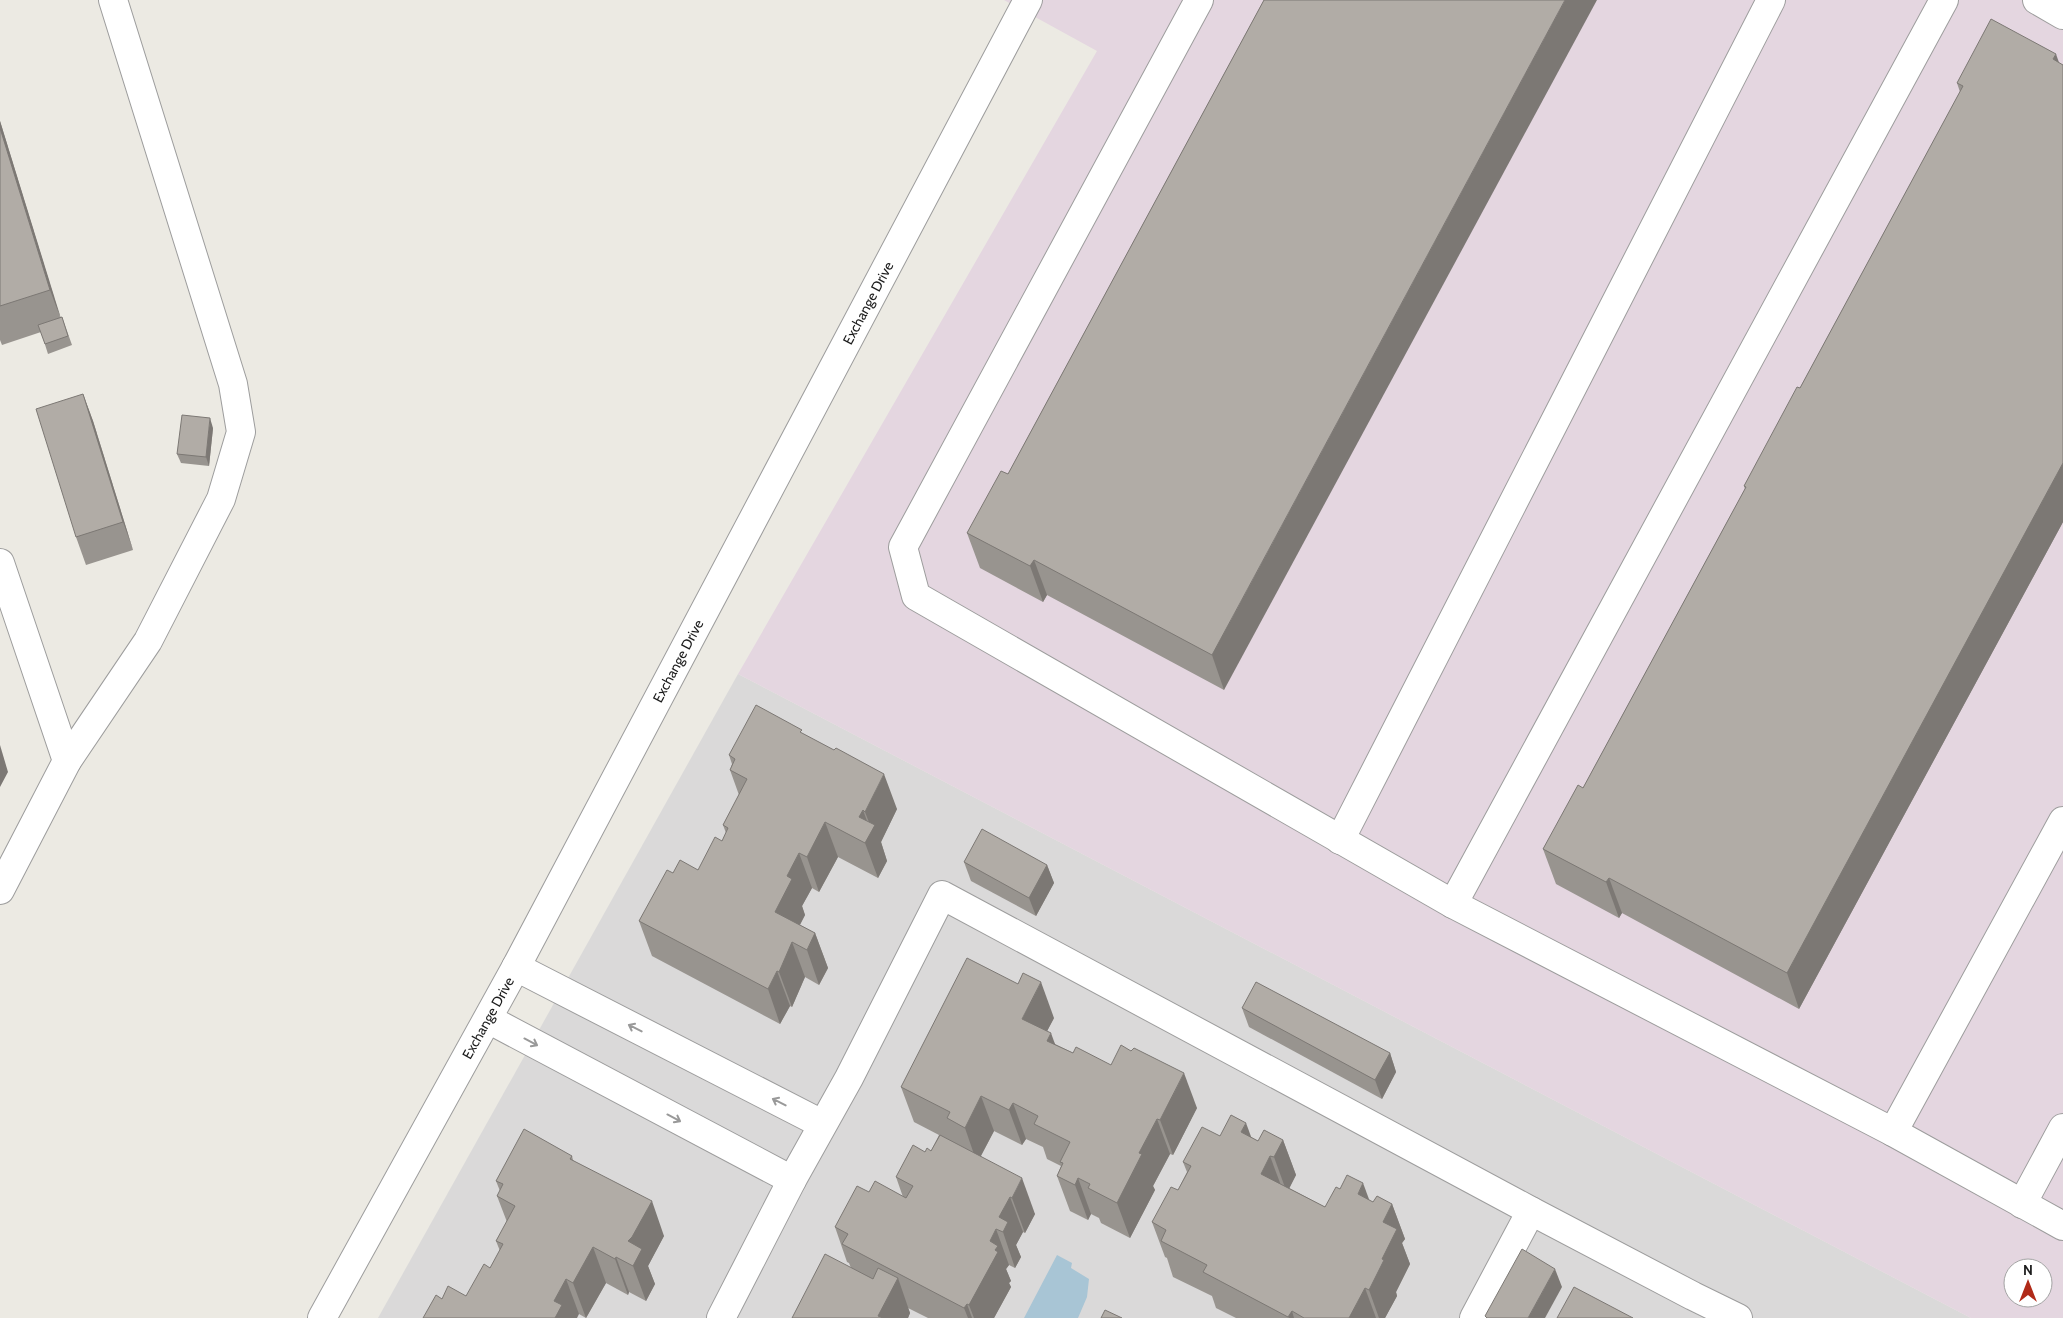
<svg xmlns="http://www.w3.org/2000/svg" width="2063" height="1318" font-family="Cabin,sans-serif">
<style>
.residential{fill:#dad9d9}
.industrial{fill:#e4d6e0;fill-rule:evenodd}
.water{fill:#a8c5d5}
.lines{fill:none;stroke-linecap:round;stroke-linejoin:round}
.minor-casing{stroke:#9d9d9d;stroke-width:30}
.minor{stroke:#fff;stroke-width:28}
.wall{fill:#98948f}
.shaded-wall{fill:#7c7874}
.building{fill:#b1aca6;stroke:#7c7874}
.oneway{stroke:#999}
.labels{text-anchor:middle;dominant-baseline:central;stroke-width:4;stroke-linejoin:round;paint-order:stroke}
.street-label{font-size:14px;fill:#1c1c1c;stroke:#fff}
</style>
<rect width="100%" height="100%" fill="#eceae3"/>
<polygon class="residential" points="738,674 1971,1318 378,1318"/>
<path class="industrial" d="M 1004,0 L 2063,0 L 2063,1318 L 1971,1318 L 738,674 L 1097,51 ZM 2013,1268 L 2043,1268 L 2043,1298 L 2013,1298 Z"/>
<polygon class="water" points="1057,1255 1072,1263 1071,1268 1089,1279 1087,1297 1078,1318 1024,1318"/>
<g class="lines">
<g class="minor-casing">
<g id="minor">
<polyline points="1199,0 903,547 916,596 1453,904 1893,1132 2063,1226"/>
<polyline points="2037,0 2063,15"/>
<polyline points="0,563 67,761 0,890"/>
<polyline points="67,761 148,641 221,499 241,432 233,384 113,0"/>
<polyline points="1340,840 1771,0"/>
<polyline points="1453,904 1944,0"/>
<polyline points="516,967 822,1124"/>
<polyline points="488,1019 792,1180"/>
<polyline points="1893,1132 2063,821"/>
<polyline points="2022,1204 2063,1128"/>
<polyline points="322,1318 516,967 1028,0"/>
<polyline points="721,1318 792,1180 849,1078 942,895 1531,1211 1693,1296 1738,1318"/>
<polyline points="1474,1318 1531,1211"/>
</g>
</g>
<use href="#minor" class="minor"/>
</g>
<g class="wall">
<polygon points="1264,0 1224,690 1047,595 1043,602 980,568 967,533 1008,474"/>
<polygon points="2059,63 2063,65 2063,522 1799,1009 1622,913 1619,918 1556,884 1543,849 1583,788 1745,489 1744,486 1800,388 1960,92 1957,83"/>
<polygon points="0,121 60,317 62,317 72,345 48,354 41,332 2,345 0,340"/>
<polygon points="83,394 93,421 133,550 86,565 76,537"/>
<polygon points="213,428 209,466 181,463 177,454"/>
<polygon points="803,734 897,809 881,842 887,861 878,878 838,857 819,892 812,888 802,906 805,915 800,925 815,933 828,968 819,985 805,977 792,1007 790,1006 780,1024 652,956 639,921 673,873 698,870 722,841 726,833 723,825 739,795 730,770 732,764 729,755"/>
<polygon points="964,862 1047,865 1054,883 1036,916 971,881"/>
<polygon points="1242,1008 1390,1053 1396,1072 1382,1099 1249,1027"/>
<polygon points="1054,1018 1047,1031 1055,1044 1073,1053 1197,1108 1173,1155 1170,1154 1153,1186 1155,1190 1130,1238 1101,1223 1099,1218 1091,1214 1088,1220 1070,1211 1057,1176 1061,1166 1047,1159 1043,1147 1026,1139 1022,1145 994,1131 981,1156 1035,1214 1025,1233 1023,1232 1016,1245 1021,1257 1015,1268 1009,1265 1006,1269 1011,1281 1009,1283 1011,1287 994,1318 928,1318 908,1308 910,1313 908,1318 792,1318 851,1268 849,1263 847,1262 835,1227 869,1192 903,1197 896,1177 925,1152 931,1151 939,1135 914,1122 901,1087"/>
<polygon points="1220,1136 1251,1137 1258,1141 1283,1140 1296,1175 1289,1188 1325,1207 1340,1189 1373,1202 1392,1204 1405,1239 1402,1243 1410,1264 1396,1292 1397,1296 1385,1318 1236,1318 1216,1308 1212,1296 1173,1277 1167,1258 1165,1257 1152,1222 1178,1190 1187,1172 1183,1162"/>
<polygon points="572,1156 573,1160 664,1236 648,1266 655,1284 646,1301 629,1292 628,1295 606,1283 586,1318 579,1314 442,1299 466,1296 490,1268 500,1251 496,1241 507,1222 497,1196 500,1191 496,1181"/>
</g>
<g class="shaded-wall">
<polygon points="1565,0 1597,0 1224,690 1212,655"/>
<polygon points="2056,54 2063,74 2053,59"/>
<polygon points="0,121 63,325 50,290 0,128"/>
<polygon points="83,394 93,421 133,550 123,522"/>
<polygon points="210,418 213,428 209,466 206,457"/>
<polygon points="2063,463 2063,522 1799,1009 1787,973"/>
<polygon points="1034,560 1047,595 1043,602 1030,566"/>
<polygon points="0,745 8,772 0,787"/>
<polygon points="884,774 897,809 881,842 887,861 878,878 865,843 859,817 863,810 871,832 872,830 865,812"/>
<polygon points="825,822 838,857 819,892 807,857"/>
<polygon points="799,853 812,888 802,906 805,915 788,947 775,912 787,876"/>
<polygon points="1047,865 1054,883 1036,916 1029,898"/>
<polygon points="1609,878 1622,913 1619,918 1606,882"/>
<polygon points="815,933 828,968 819,985 807,950"/>
<polygon points="792,942 805,977 792,1007 779,972"/>
<polygon points="777,971 790,1006 780,1024 768,989"/>
<polygon points="1041,982 1054,1018 1035,1054 1022,1019"/>
<polygon points="1051,1033 1064,1069 1047,1041"/>
<polygon points="1390,1053 1396,1072 1382,1099 1375,1080"/>
<polygon points="1184,1073 1197,1108 1173,1155 1160,1120"/>
<polygon points="981,1096 994,1131 977,1163 965,1128"/>
<polygon points="1013,1103 1026,1139 1022,1145 1009,1110"/>
<polygon points="1157,1119 1170,1154 1153,1186 1155,1190 1130,1238 1117,1203 1139,1153"/>
<polygon points="1246,1123 1259,1158 1241,1132"/>
<polygon points="1283,1140 1296,1175 1287,1193 1274,1157"/>
<polygon points="1270,1156 1283,1191 1261,1174"/>
<polygon points="1022,1178 1035,1214 1025,1233 1012,1198"/>
<polygon points="1078,1178 1091,1214 1088,1220 1075,1185"/>
<polygon points="1363,1183 1376,1218 1358,1194"/>
<polygon points="1010,1197 1023,1232 1016,1245 1021,1257 1015,1268 1003,1232 999,1217"/>
<polygon points="652,1201 664,1236 648,1266 655,1284 646,1301 633,1266 628,1241"/>
<polygon points="1392,1204 1405,1239 1402,1243 1410,1264 1396,1292 1397,1296 1385,1318 1379,1318 1369,1290 1383,1222"/>
<polygon points="996,1229 1009,1265 1006,1269 1011,1281 1009,1283 1011,1287 994,1318 974,1318 969,1305 990,1241"/>
<polygon points="593,1247 606,1283 586,1318 573,1283"/>
<polygon points="616,1257 629,1292 628,1295 615,1259"/>
<polygon points="1555,1269 1562,1287 1545,1318 1528,1318"/>
<polygon points="898,1278 910,1313 908,1318 879,1318 878,1316"/>
<polygon points="566,1279 579,1314 577,1318 555,1318 554,1301"/>
<polygon points="1365,1288 1376,1318 1349,1318"/>
<polygon points="967,1304 972,1318 968,1318 964,1308"/>
<polygon points="1292,1311 1294,1318 1289,1318 1288,1317"/>
</g>
<g class="building">
<polygon points="1264,0 1565,0 1212,655 1034,560 1030,566 967,533 1001,471 1008,474"/>
<polygon points="1991,19 2056,54 2053,59 2063,65 2063,463 1787,973 1609,878 1606,882 1543,849 1578,785 1583,788 1746,487 1744,486 1797,387 1800,388 1963,86 1957,83"/>
<polygon points="0,128 50,290 0,306"/>
<polygon points="62,317 68,336 45,344 38,325"/>
<polygon points="83,394 123,522 76,537 36,409"/>
<polygon points="182,415 210,418 206,457 177,454"/>
<polygon points="756,705 802,730 800,732 834,750 836,748 884,774 865,812 863,810 859,817 875,825 865,843 825,822 807,857 799,853 787,876 792,879 775,912 815,933 807,950 792,942 779,972 777,971 768,989 639,921 667,870 673,873 680,860 698,870 715,837 722,841 728,828 723,825 747,779 730,770 735,759 729,755"/>
<polygon points="982,829 1047,865 1029,898 964,862"/>
<polygon points="967,958 1018,984 1023,973 1041,982 1022,1019 1051,1033 1047,1041 1073,1053 1076,1047 1111,1065 1121,1045 1131,1051 1134,1048 1184,1073 1160,1120 1157,1119 1139,1153 1142,1154 1117,1203 1088,1188 1090,1184 1078,1178 1075,1185 1057,1176 1063,1163 1060,1162 1070,1142 1034,1124 1038,1116 1013,1103 1009,1110 981,1096 965,1128 947,1118 950,1112 901,1087"/>
<polygon points="1256,982 1390,1053 1375,1080 1242,1008"/>
<polygon points="1231,1115 1246,1123 1241,1132 1258,1141 1264,1130 1283,1140 1274,1157 1270,1156 1261,1174 1325,1207 1336,1187 1340,1189 1347,1175 1363,1183 1358,1194 1373,1202 1377,1196 1392,1204 1383,1222 1397,1229 1382,1259 1384,1260 1369,1290 1365,1288 1349,1318 1304,1318 1292,1311 1288,1317 1203,1272 1207,1265 1161,1241 1166,1230 1152,1222 1171,1187 1178,1190 1191,1166 1183,1162 1202,1127 1220,1136"/>
<polygon points="524,1129 572,1156 570,1159 652,1201 632,1237 628,1241 642,1249 633,1266 616,1257 615,1259 593,1247 573,1283 566,1279 554,1301 562,1305 555,1318 423,1318 436,1295 442,1299 448,1286 466,1296 484,1264 490,1268 503,1244 496,1241 515,1206 497,1196 503,1184 496,1181"/>
<polygon points="940,1135 1022,1178 1012,1198 1010,1197 999,1217 1008,1222 1003,1232 996,1229 990,1241 998,1246 995,1250 998,1252 969,1305 967,1304 964,1308 842,1244 848,1234 835,1227 857,1186 869,1192 875,1181 906,1198 913,1186 896,1177 913,1145 925,1152 927,1148 931,1151"/>
<polygon points="1522,1249 1555,1269 1528,1318 1487,1318 1485,1316"/>
<polygon points="825,1254 873,1279 878,1268 898,1278 878,1316 883,1318 792,1318"/>
<polygon points="1574,1287 1633,1318 1557,1318"/>
<polygon points="1105,1310 1122,1318 1101,1318"/>
</g>
<defs><path id="oneway-shaft" d="M-6 0H5M1.5-3L5.5 0L1.5 3" fill="none" stroke-width="1.6" stroke-linecap="round" stroke-linejoin="round" transform="scale(1.25)"/></defs>
<g class="oneway">
<use href="#oneway-shaft" transform="translate(635 1028) rotate(-153)"/>
<use href="#oneway-shaft" transform="translate(531 1042) rotate(28)"/>
<use href="#oneway-shaft" transform="translate(779 1102) rotate(-153)"/>
<use href="#oneway-shaft" transform="translate(674 1118) rotate(28)"/>
</g>
<g class="labels">
<g class="street-label">
<text transform="translate(868 303) rotate(-62)">Exchange Drive</text>
<text transform="translate(678 661) rotate(-62)">Exchange Drive</text>
<text transform="translate(488 1018) rotate(-61)">Exchange Drive</text>
</g>
</g>
<g transform="translate(2028 1283)"><circle r="24" fill="#ffffff" stroke="#a4a4a4"/>
<path d="M0-4L9 19L0 12L-9 19Z" fill="#b02a18"/>
<text y="-8" font-size="14" font-weight="bold" text-anchor="middle" fill="#1c1c1c">N</text>
</g>
</svg>
